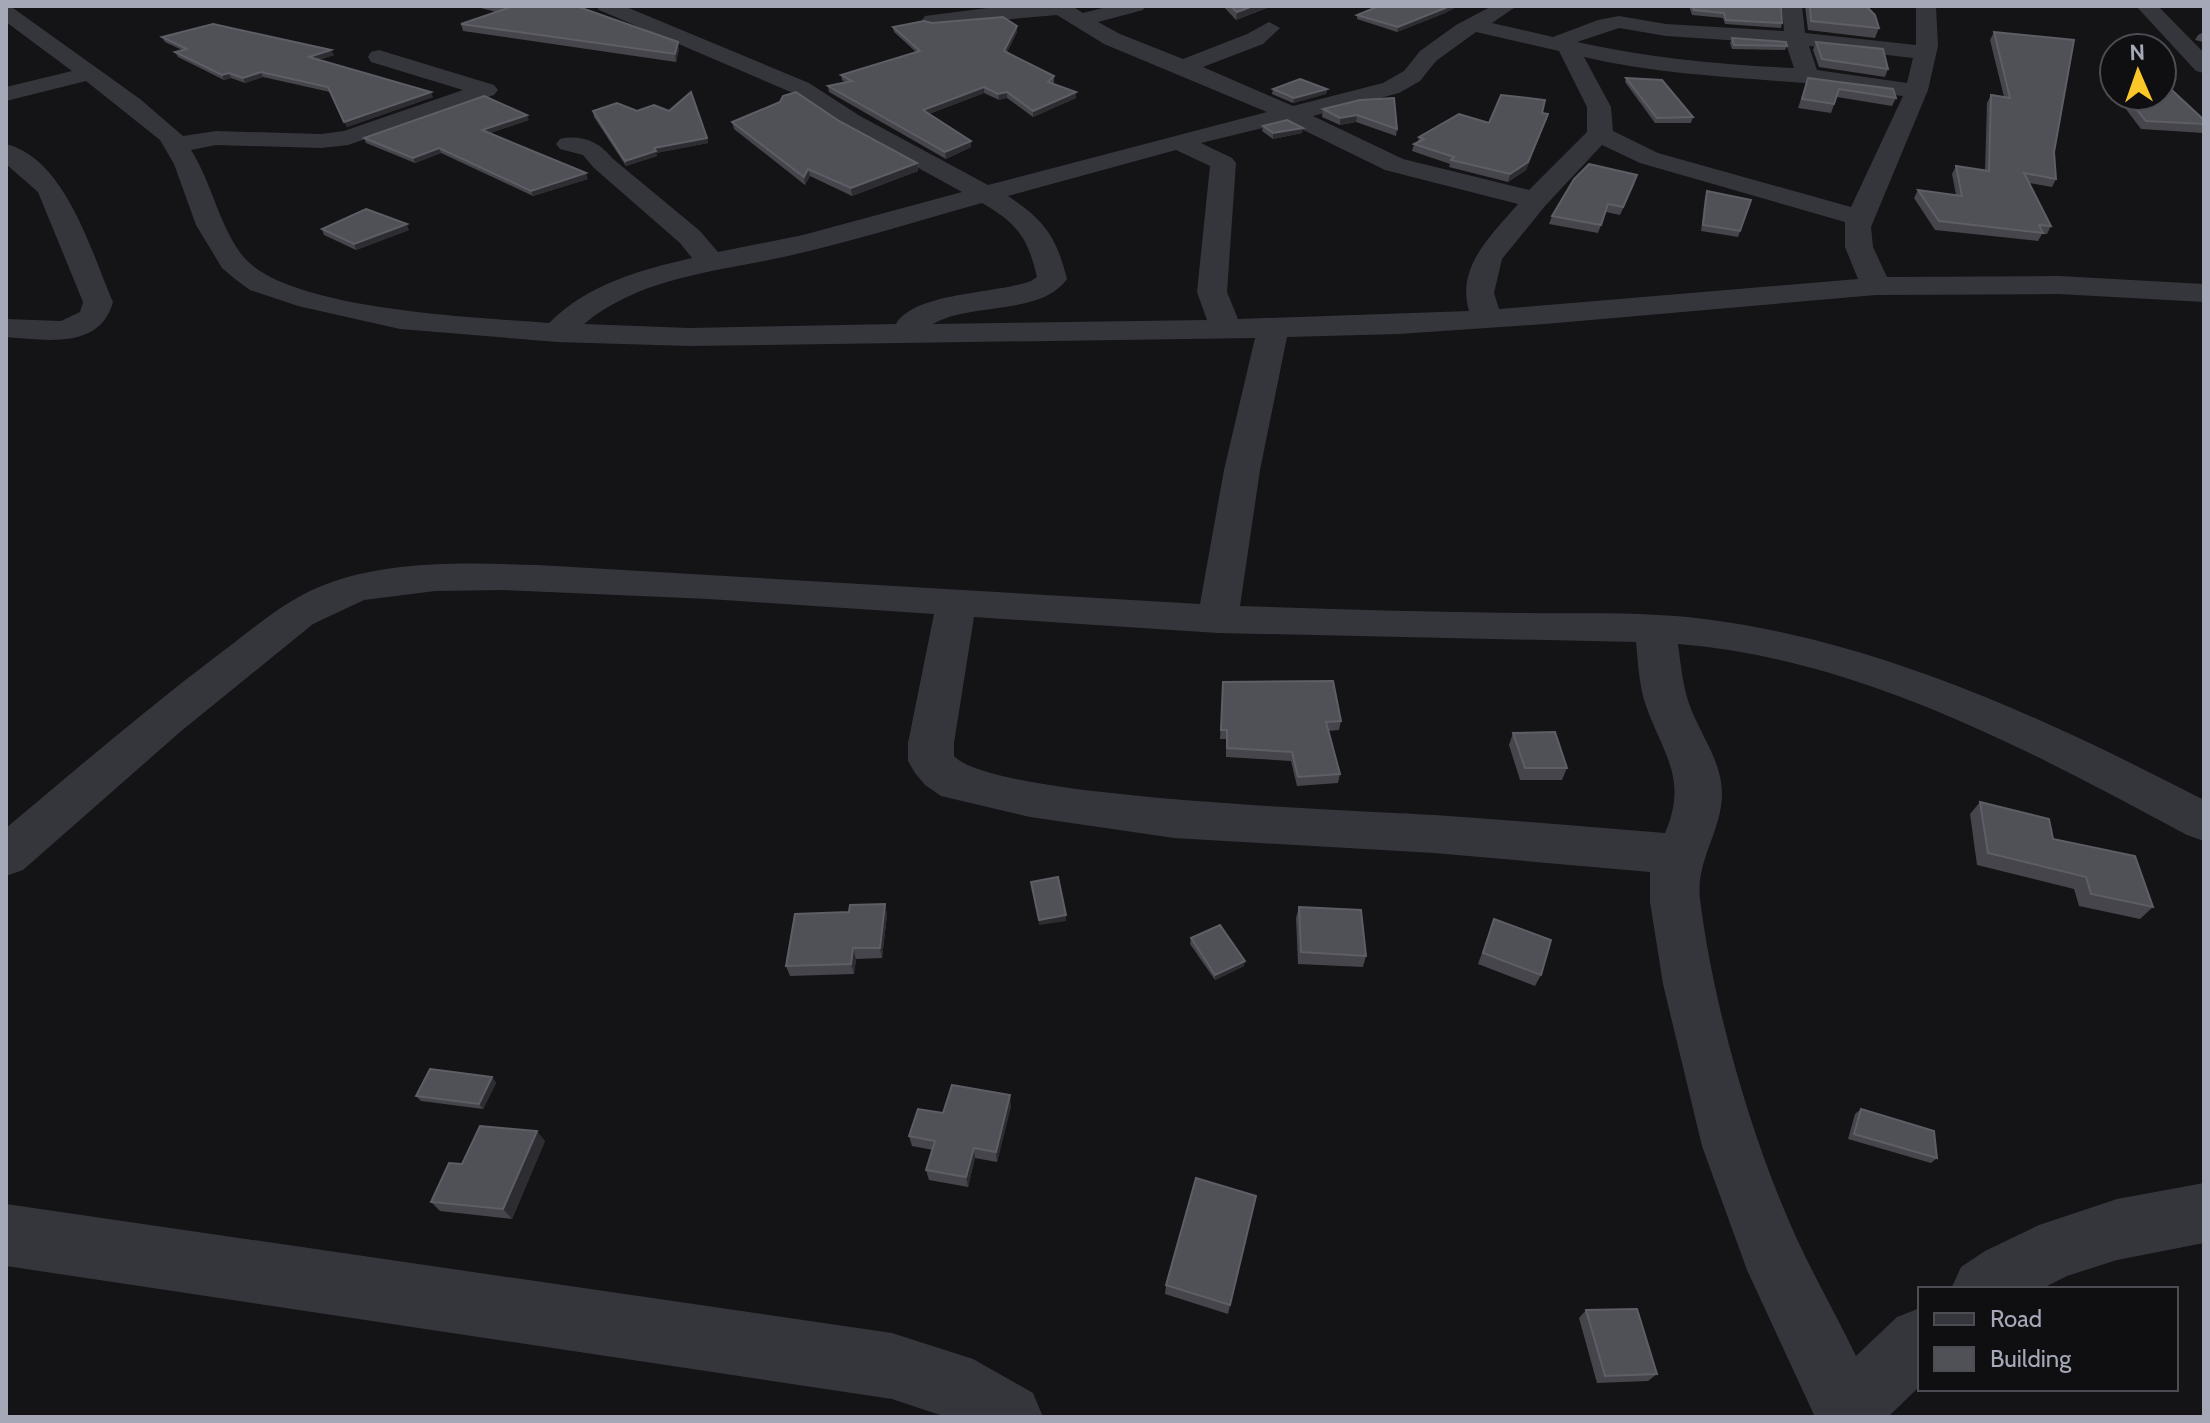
<svg xmlns="http://www.w3.org/2000/svg" width="2210" height="1423" font-family="Cabin,sans-serif">
<style>
.lines{fill:none;stroke-linecap:round;stroke-linejoin:round}
.minor{fill:#35363c;fill-rule:evenodd}
.wall{fill:#45454b}
.shaded-wall{fill:#2d2d31}
.building{fill:#505057;stroke:#5d5e66;stroke-width:2}
</style>
<rect width="100%" height="100%" fill="#141416"/>
<g class="lines">
<g class="minor">
<path d="M 6,6 L 13,8 L 140,99 L 183,136 L 216,131 L 321,134 L 344,131 L 463,90 L 371,62 L 368,57 L 371,52 L 379,50 L 494,85 L 498,90 L 494,95 L 348,145 L 321,148 L 216,145 L 191,150 C 212,183 218,223 242,255 C 285,311 480,317 549,323 C 588,284 640,270 692,258 L 680,243 L 594,168 L 583,155 L 560,149 L 556,144 L 560,139 C 581,134 600,142 612,158 L 700,231 L 718,252 L 803,235 L 962,192 L 842,126 L 793,93 L 599,10 L 596,6 L 624,6 L 809,83 L 860,116 L 988,185 L 1267,112 L 1104,44 L 1057,15 L 932,26 L 925,24 L 922,20 L 925,16 L 1003,6 L 1072,6 L 1083,13 L 1111,6 L 1146,6 L 1143,10 L 1098,22 L 1120,34 L 1183,59 L 1247,34 L 1269,22 L 1280,28 L 1263,44 L 1203,67 L 1293,106 L 1383,83 L 1404,71 L 1420,51 L 1456,25 L 1492,6 L 1517,6 L 1492,23 L 1553,37 L 1598,20 L 1619,16 L 1666,24 L 1784,31 L 1782,6 L 1802,6 L 1805,33 L 1916,45 L 1916,6 L 1936,6 L 1938,46 L 1928,90 L 1871,227 L 1873,247 L 1887,277 L 2059,276 L 2204,284 L 2204,302 L 2059,294 L 1876,295 L 1545,324 L 1399,334 L 1287,337 L 1260,470 L 1240,606 C 1333,609 1426,612 1519,613 C 1583,614 1648,611 1712,620 C 1884,643 2051,721 2204,800 L 2204,841 L 2187,835 C 2031,751 1858,658 1678,644 C 1681,666 1683,689 1691,709 C 1701,734 1717,756 1721,782 C 1728,824 1695,857 1700,899 C 1712,997 1747,1123 1786,1214 C 1806,1263 1833,1308 1856,1356 L 1897,1317 L 1920,1308 L 1920,1386 L 1888,1417 L 1815,1417 L 1747,1270 L 1702,1146 L 1663,984 L 1650,902 L 1650,872 L 1434,853 L 1174,838 L 1030,817 L 941,796 L 925,785 L 915,773 L 908,761 L 908,743 L 934,614 L 709,599 L 503,590 L 435,591 L 364,600 L 313,624 L 180,732 L 23,870 L 6,876 L 6,828 C 75,770 143,712 214,658 C 252,630 287,597 332,582 C 397,560 469,563 538,565 L 1200,604 L 1224,470 L 1255,338 L 689,346 L 557,342 L 400,329 L 298,306 L 250,290 L 235,279 L 222,268 L 196,225 L 174,164 L 160,140 L 86,81 L 6,101 L 6,87 L 72,71 L 6,22 ZM 1619,28 L 1666,36 L 1786,44 L 1794,68 C 1721,65 1649,58 1577,42 ZM 1476,32 L 1559,51 L 1587,107 L 1587,132 L 1529,190 L 1403,159 L 1313,116 L 1399,93 L 1420,81 L 1436,61 ZM 1809,46 L 1913,58 L 1907,83 L 1817,70 ZM 1584,57 C 1657,74 1730,77 1804,83 C 1837,85 1870,92 1903,96 L 1851,207 L 1658,153 L 1613,131 L 1611,107 ZM 1287,122 L 1385,170 L 1518,204 C 1491,236 1456,266 1469,311 L 1238,319 L 1227,292 L 1236,163 L 1232,158 L 1201,143 ZM 1602,145 L 1640,163 L 1845,222 L 1845,247 L 1858,279 L 1499,309 L 1494,293 L 1502,259 L 1545,206 ZM 1176,150 L 1210,166 L 1197,292 L 1207,320 L 933,324 C 970,302 1041,316 1067,279 C 1056,236 1045,221 1008,196 ZM 982,203 C 1017,223 1028,238 1037,277 L 1031,281 C 997,294 915,292 896,324 L 689,328 L 584,324 C 642,276 718,272 788,256 C 853,241 918,221 982,203 ZM 974,617 L 1218,633 L 1636,642 C 1638,662 1639,684 1645,703 C 1662,753 1689,778 1665,833 C 1588,827 1511,820 1434,815 C 1359,810 993,799 954,756 L 954,743 Z"/>
<polygon points="2136,6 2158,6 2204,53 2204,73 2196,71"/>
<path d="M 6,144 C 66,159 91,252 113,302 C 100,350 45,340 6,337 L 6,319 L 61,321 L 80,312 L 83,302 L 38,192 L 6,164 Z"/>
<polygon points="2204,1183 2204,1243 2117,1260 2067,1276 2041,1289 1951,1289 1961,1267 1985,1251 2039,1225 2117,1199"/>
<polygon points="6,1204 892,1333 973,1359 1033,1393 1043,1417 946,1417 892,1399 6,1266"/>
</g>
</g>
<g class="wall">
<polygon points="473,6 576,6 679,49 676,62 463,31 461,24 496,12"/>
<polygon points="1223,6 1272,6 1236,20"/>
<polygon points="1379,6 1458,6 1445,13 1397,32 1357,19 1357,15"/>
<polygon points="1689,6 1781,6 1782,23 1781,28 1725,24 1723,18 1692,15"/>
<polygon points="1805,6 1866,6 1879,28 1875,38 1808,30"/>
<polygon points="932,23 1017,32 1007,52 1054,76 1054,82 1053,84 1076,92 1076,98 1033,117 1007,98 999,100 984,93 929,114 971,141 971,147 946,159 829,92 828,86 845,82 842,80 841,75 916,52 894,32 893,27"/>
<polygon points="1994,32 2054,152 2056,179 2052,187 2029,183 2051,226 2047,234 2042,234 2038,241 1935,230 1914,198 1918,190 1956,195 1952,174 1956,166 1985,170 1987,103 1991,95 2004,97 1990,40"/>
<polygon points="2204,32 2204,42 2195,40 2198,35"/>
<polygon points="162,37 334,55 318,60 433,97 347,127 330,92 263,77 245,83 231,78 224,80 178,57 175,52 182,50 165,42"/>
<polygon points="1732,38 1787,46 1785,50 1732,49 1730,43"/>
<polygon points="1816,42 1888,69 1885,77 1819,67 1813,50"/>
<polygon points="1626,78 1693,117 1691,123 1655,123 1625,82"/>
<polygon points="1808,78 1896,98 1892,106 1837,97 1831,113 1798,108"/>
<polygon points="1273,89 1327,89 1326,94 1293,103 1272,94"/>
<polygon points="2116,96 2162,96 2204,120 2204,133 2141,129"/>
<polygon points="1360,100 1397,129 1396,136 1356,122 1340,125 1322,117 1323,109"/>
<polygon points="593,111 707,138 708,143 656,153 657,156 626,166 594,117"/>
<polygon points="1542,113 1548,114 1546,121 1526,170 1508,182 1449,167 1450,164 1412,151 1414,144 1418,142 1419,137"/>
<polygon points="529,120 490,133 588,179 533,196 441,153 415,163 366,143 364,138"/>
<polygon points="839,121 917,163 918,171 852,196 810,176 805,185 734,129 732,122"/>
<polygon points="1263,126 1303,128 1302,133 1273,139 1262,131"/>
<polygon points="1635,183 1620,215 1606,212 1598,233 1549,224 1552,216"/>
<polygon points="1707,192 1751,200 1738,237 1701,231 1705,197"/>
<polygon points="322,229 409,230 356,250 324,235"/>
<polygon points="1223,682 1341,721 1339,730 1328,731 1340,774 1338,783 1297,786 1291,761 1226,757 1226,739 1220,739"/>
<polygon points="1513,733 1567,768 1562,780 1520,780 1509,745"/>
<polygon points="1980,802 2053,839 2153,907 2140,919 2079,906 2074,889 1977,865 1970,814"/>
<polygon points="885,904 887,915 882,958 856,959 854,974 790,976 786,966 849,912"/>
<polygon points="1299,907 1366,956 1363,967 1298,964 1296,918"/>
<polygon points="1494,919 1541,975 1535,986 1478,964"/>
<polygon points="1191,938 1244,966 1215,980 1190,944"/>
<polygon points="492,1077 496,1083 483,1109 421,1101 416,1096"/>
<polygon points="1011,1106 997,1162 975,1158 968,1187 929,1180 926,1170 933,1150 912,1146 909,1136 943,1113"/>
<polygon points="1861,1109 1937,1158 1931,1163 1848,1139 1855,1114"/>
<polygon points="545,1141 512,1219 440,1211 431,1202"/>
<polygon points="1256,1196 1228,1314 1165,1294 1166,1285"/>
<polygon points="1586,1310 1657,1374 1648,1381 1597,1383 1579,1318"/>
</g>
<g class="shaded-wall">
<polygon points="1253,6 1272,6 1236,20 1237,12"/>
<polygon points="1450,6 1458,6 1445,13 1397,32 1398,27"/>
<polygon points="1017,26 1017,32 1004,57 1004,51"/>
<polygon points="678,42 679,49 676,62 675,54"/>
<polygon points="331,50 334,55 311,62 309,57"/>
<polygon points="261,72 263,77 245,83 243,78"/>
<polygon points="229,73 231,78 224,80 222,75"/>
<polygon points="984,87 984,93 923,116 923,110"/>
<polygon points="1327,89 1326,94 1293,103 1294,98"/>
<polygon points="431,92 433,97 347,127 344,122"/>
<polygon points="1007,92 1007,98 999,100 998,94"/>
<polygon points="1076,92 1076,98 1033,117 1033,111"/>
<polygon points="1548,114 1526,170 1508,182 1510,174"/>
<polygon points="527,115 529,120 484,135 482,130"/>
<polygon points="1357,115 1356,122 1340,125 1340,118"/>
<polygon points="1303,128 1302,133 1273,139 1273,133"/>
<polygon points="707,138 708,143 656,153 657,156 626,166 625,161 654,148"/>
<polygon points="971,141 971,147 946,159 945,152"/>
<polygon points="439,148 441,153 415,163 413,158"/>
<polygon points="917,163 918,171 852,196 851,188"/>
<polygon points="808,169 810,176 805,185 804,177"/>
<polygon points="586,173 588,179 533,196 531,191"/>
<polygon points="407,224 409,230 356,250 354,244"/>
<polygon points="885,904 887,915 882,958 880,948"/>
<polygon points="1066,915 1066,921 1039,925 1039,920"/>
<polygon points="853,948 856,959 854,974 851,964"/>
<polygon points="1245,961 1244,966 1215,980 1215,975"/>
<polygon points="492,1077 496,1083 483,1109 479,1104"/>
<polygon points="1010,1095 1011,1106 997,1162 996,1152"/>
<polygon points="537,1131 545,1141 512,1219 503,1209"/>
<polygon points="974,1148 975,1158 968,1187 966,1177"/>
</g>
<g class="building">
<polygon points="499,6 576,6 678,42 675,54 461,24 508,8"/>
<polygon points="1231,6 1253,6 1237,12"/>
<polygon points="1379,6 1450,6 1398,27 1357,15"/>
<polygon points="1692,6 1781,6 1782,23 1726,20 1724,13 1694,10"/>
<polygon points="1810,6 1866,6 1875,15 1879,28 1811,21"/>
<polygon points="1003,17 1017,26 1004,51 1054,76 1048,82 1076,92 1033,111 1007,92 998,94 984,87 923,110 971,141 945,152 828,86 852,81 841,75 920,51 893,27 924,21 932,23"/>
<polygon points="213,24 331,50 309,57 431,92 344,122 328,87 261,72 243,78 229,73 222,75 175,52 187,49 162,37"/>
<polygon points="1994,32 2074,40 2054,152 2056,179 2024,173 2051,226 2039,225 2043,233 1939,221 1918,190 1962,196 1956,166 1989,171 1991,95 2010,98"/>
<polygon points="1732,38 1786,42 1787,46 1734,45"/>
<polygon points="1816,42 1883,49 1888,69 1822,59"/>
<polygon points="1626,78 1662,80 1693,117 1657,118"/>
<polygon points="1808,78 1893,89 1896,98 1839,89 1834,104 1802,99"/>
<polygon points="1300,79 1327,89 1294,98 1273,89"/>
<polygon points="2162,81 2204,120 2204,124 2146,121 2126,96 2162,96"/>
<polygon points="691,92 707,138 654,148 656,151 625,161 593,111 617,103 637,111 654,105 669,111"/>
<polygon points="796,92 839,121 917,163 851,188 808,169 804,177 732,122 780,102 783,96"/>
<polygon points="1501,95 1545,100 1542,113 1548,114 1528,162 1510,174 1451,160 1454,157 1414,144 1424,139 1419,137 1459,114 1489,123"/>
<polygon points="484,96 527,115 482,130 586,173 531,191 439,148 413,158 364,138"/>
<polygon points="1394,98 1397,129 1357,115 1340,118 1323,109 1360,100"/>
<polygon points="1287,120 1303,128 1273,133 1263,126"/>
<polygon points="1589,164 1637,175 1623,207 1608,204 1601,225 1552,216 1574,179"/>
<polygon points="1707,191 1751,200 1740,231 1703,225"/>
<polygon points="366,209 407,224 354,244 322,229"/>
<polygon points="1333,681 1341,721 1326,722 1340,774 1298,777 1292,752 1227,748 1227,730 1221,730 1223,682"/>
<polygon points="1555,732 1567,768 1525,768 1513,733"/>
<polygon points="1980,802 2049,819 2053,839 2135,856 2153,907 2091,894 2086,877 1988,853"/>
<polygon points="1058,877 1066,915 1039,920 1031,882"/>
<polygon points="885,904 880,948 853,948 851,964 786,966 795,914 849,912 850,905"/>
<polygon points="1299,907 1361,910 1366,956 1301,952"/>
<polygon points="1494,919 1551,940 1541,975 1483,953"/>
<polygon points="1220,925 1245,961 1215,975 1191,938"/>
<polygon points="430,1069 492,1077 479,1104 416,1096"/>
<polygon points="952,1085 1010,1095 996,1152 974,1148 966,1177 926,1170 935,1141 909,1136 918,1109 943,1113"/>
<polygon points="1861,1109 1934,1131 1937,1158 1854,1134"/>
<polygon points="480,1126 537,1131 503,1209 431,1202 449,1163 462,1164"/>
<polygon points="1196,1178 1256,1196 1230,1305 1166,1285"/>
<polygon points="1637,1309 1657,1374 1605,1376 1586,1310"/>
</g>
<rect width="2210" height="1423" fill="none" stroke="#a5a9b7" stroke-width="16"/>
<rect x="1918" y="1287" width="260" height="104" fill="#0f0f11" stroke="#4b4d53" stroke-width="2"/>
<rect x="1934" y="1313" width="40" height="12" fill="#35363c" stroke="#4b4d53" stroke-width="2"/>
<text x="1990" y="1327" font-size="24" fill="#a5a9b7">Road</text>
<rect x="1934" y="1347" width="40" height="24" fill="#505057" stroke="#4b4d53" stroke-width="2"/>
<text x="1990" y="1367" font-size="24" fill="#a5a9b7">Building</text>
<g transform="translate(2138 72) rotate(358)"><circle r="38" fill="#0f0f11" stroke="#4b4d53" stroke-width="2"/>
<path d="M0-6L14 30L0 20L-14 30Z" fill="#fbc627"/>
<text y="-12" font-size="22" font-weight="bold" text-anchor="middle" fill="#a5a9b7">N</text>
</g>
</svg>
